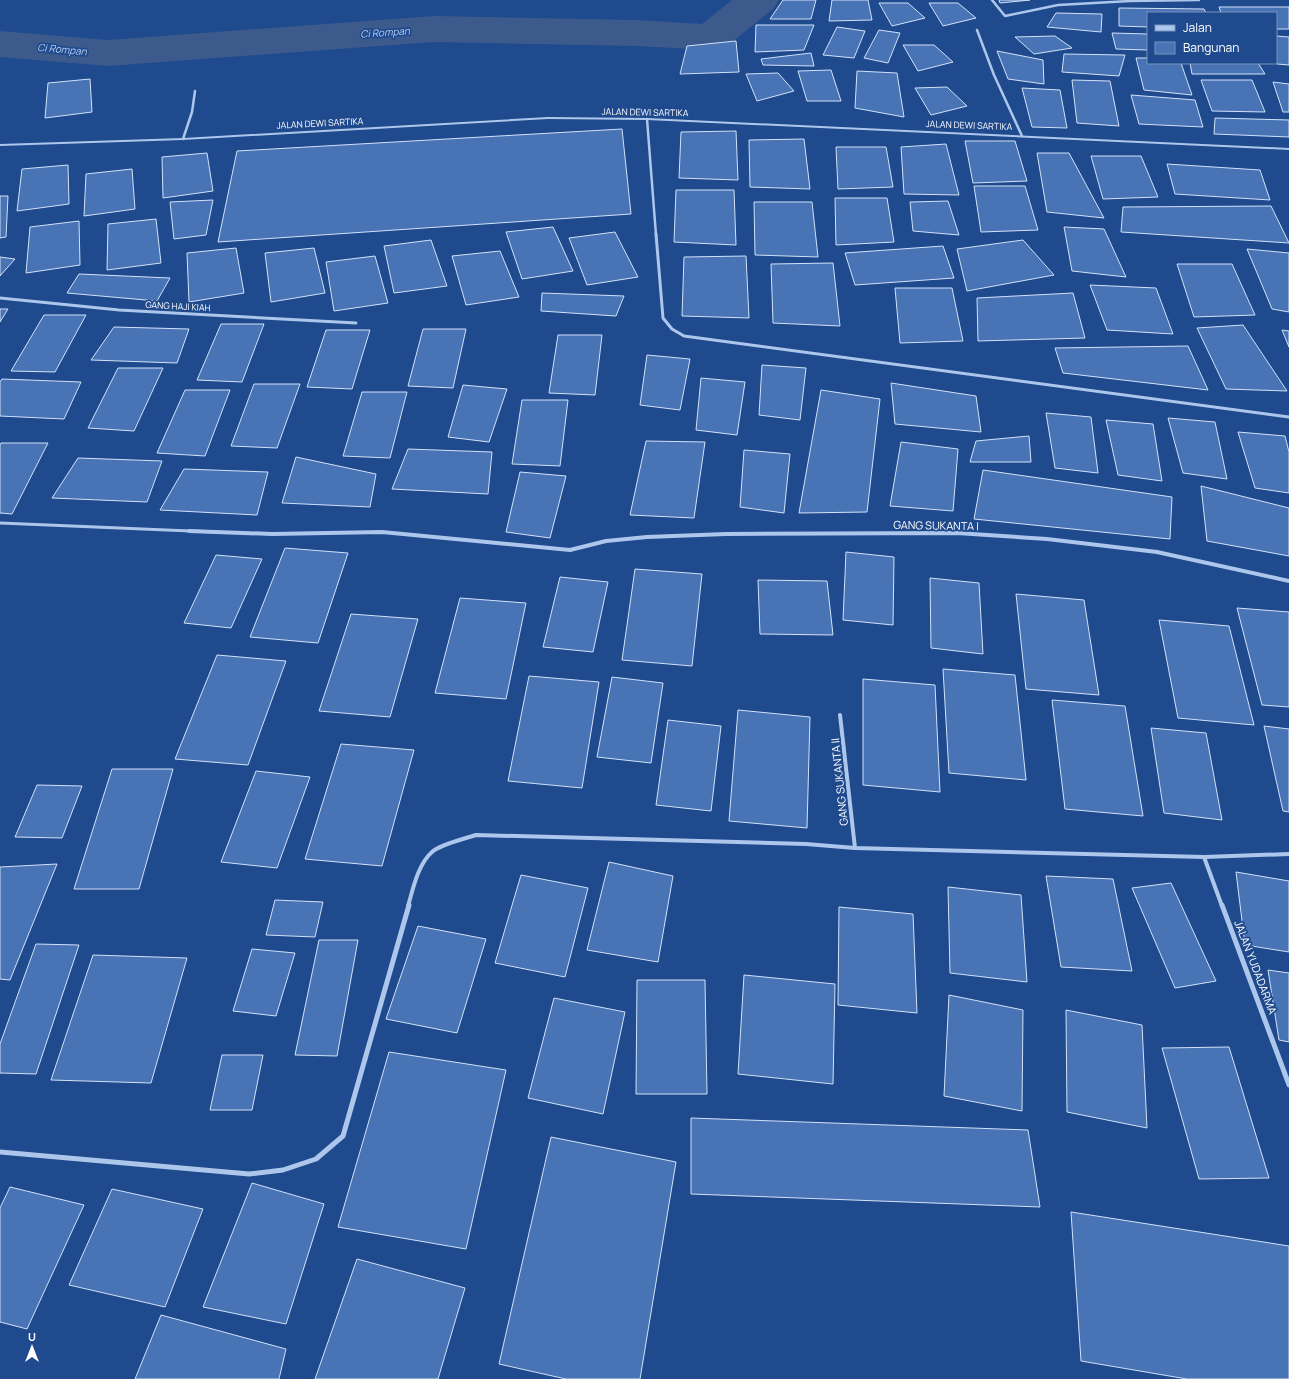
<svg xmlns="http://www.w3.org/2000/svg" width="1289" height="1379" font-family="Manrope,sans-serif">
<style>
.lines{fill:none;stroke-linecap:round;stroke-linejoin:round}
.river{fill:#3c5b8c;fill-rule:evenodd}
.building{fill:#4873b4;stroke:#d2e2f9}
.minor-far3{stroke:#adc7ec;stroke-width:2.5}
.minor-far2{stroke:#adc7ec;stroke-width:3}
.minor-far1{stroke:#adc7ec;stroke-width:4}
.minor{stroke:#adc7ec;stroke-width:5}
.tertiary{fill:#adc7ec;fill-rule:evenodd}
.labels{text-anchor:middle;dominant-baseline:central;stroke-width:3.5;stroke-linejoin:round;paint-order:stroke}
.far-street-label{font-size:9px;fill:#fff;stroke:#1f4a8d}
.far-water-label{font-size:10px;font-style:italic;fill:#b9d1f3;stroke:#1f4a8d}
.street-label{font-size:11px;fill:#fff;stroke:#1f4a8d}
</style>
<rect width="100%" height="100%" fill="#1f4a8d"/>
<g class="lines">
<polygon class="river" points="732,0 779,0 773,9 727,46 712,50 636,46 434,42 108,66 0,57 0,31 108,40 434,16 636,20 702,24"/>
</g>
<g class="building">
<polygon points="783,0 816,0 811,19 770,19"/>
<polygon points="832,0 868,0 872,20 829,21"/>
<polygon points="999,0 1030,0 1000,3"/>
<polygon points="879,3 908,3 925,18 892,26"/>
<polygon points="929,3 958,3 976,18 943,26"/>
<polygon points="1219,7 1289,7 1289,29 1276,29 1276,13 1221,13"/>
<polygon points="1119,8 1204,9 1206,13 1148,13 1148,27 1119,26"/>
<polygon points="1056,13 1102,14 1101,32 1047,27"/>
<polygon points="756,25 814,25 804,50 755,52"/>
<polygon points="837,27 865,31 854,58 823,55"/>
<polygon points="879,30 900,33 888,63 864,58"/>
<polygon points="1112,33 1148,34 1148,50 1116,49"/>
<polygon points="1055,36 1072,48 1034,54 1015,37"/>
<polygon points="1276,36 1289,37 1289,65 1277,64 1276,62"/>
<polygon points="736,41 739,72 680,74 687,46"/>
<polygon points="903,45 934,45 953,62 918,71"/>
<polygon points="997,51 1043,60 1044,84 1008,79"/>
<polygon points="811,53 814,66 763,65 761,59"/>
<polygon points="1064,54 1125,55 1119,76 1062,72"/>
<polygon points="1136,58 1148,58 1148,63 1181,63 1192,95 1144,90"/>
<polygon points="1190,63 1258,63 1265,74 1192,74"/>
<polygon points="831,70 841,101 807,101 798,71"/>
<polygon points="857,71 897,73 904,117 855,108"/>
<polygon points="778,73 794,91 757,101 746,74"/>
<polygon points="90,79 92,112 45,118 48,83"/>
<polygon points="1072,80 1110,81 1119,126 1077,123"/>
<polygon points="1201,80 1252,80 1265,112 1212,111"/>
<polygon points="1273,82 1289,84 1289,112 1283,112"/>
<polygon points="947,87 967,106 931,115 915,88"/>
<polygon points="1022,88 1060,90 1067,128 1032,127"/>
<polygon points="1131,95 1195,100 1203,127 1139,124"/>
<polygon points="1215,118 1289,120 1289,137 1214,134"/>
<polygon points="622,129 631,214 218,242 237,151"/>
<polygon points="736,131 738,180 679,178 681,132"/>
<polygon points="804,139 810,189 750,187 749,140"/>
<polygon points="965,141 1015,141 1027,181 973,183"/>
<polygon points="946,144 959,195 904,194 901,147"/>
<polygon points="836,147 886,147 893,187 838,189"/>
<polygon points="207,153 213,191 163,198 162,157"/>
<polygon points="1037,153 1069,153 1104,218 1047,212"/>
<polygon points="1091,156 1141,156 1158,197 1103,199"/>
<polygon points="1167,164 1260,170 1270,200 1175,194"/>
<polygon points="68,165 69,204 17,211 22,169"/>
<polygon points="132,169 135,209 84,216 86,174"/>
<polygon points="974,186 1025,186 1038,230 981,232"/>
<polygon points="676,190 734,190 736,245 674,242"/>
<polygon points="0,196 8,196 6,237 0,238"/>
<polygon points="835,198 887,198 894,242 836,245"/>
<polygon points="213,200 206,235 174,239 170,202"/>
<polygon points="948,201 959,235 913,231 910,202"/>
<polygon points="754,202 812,202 818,257 755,255"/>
<polygon points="1271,206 1289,243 1121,232 1123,207"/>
<polygon points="156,219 161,263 107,270 108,224"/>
<polygon points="79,221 80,265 26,273 30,227"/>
<polygon points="553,227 573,271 522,279 506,232"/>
<polygon points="1064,227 1104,229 1126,277 1072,271"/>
<polygon points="615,232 638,277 587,285 569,238"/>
<polygon points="431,240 447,286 394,293 384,246"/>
<polygon points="1023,240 1054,275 967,291 957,249"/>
<polygon points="943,246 954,278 855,285 845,253"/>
<polygon points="236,248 244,293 189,302 187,253"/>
<polygon points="314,248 325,293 271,302 265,253"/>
<polygon points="1247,249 1289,253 1289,312 1272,309"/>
<polygon points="500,251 519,297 466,305 452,256"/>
<polygon points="375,256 388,303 334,311 326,262"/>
<polygon points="746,256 749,318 682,316 684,257"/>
<polygon points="0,257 15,259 0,276"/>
<polygon points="833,263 840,326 773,323 771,264"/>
<polygon points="1177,264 1232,264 1255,315 1194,317"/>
<polygon points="79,274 170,278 157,301 67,293"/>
<polygon points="1090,285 1156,288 1173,334 1107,330"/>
<polygon points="895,288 952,288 963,341 900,343"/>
<polygon points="542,293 624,296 616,316 541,311"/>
<polygon points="1073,293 1085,338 978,341 977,298"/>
<polygon points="0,309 8,309 0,322"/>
<polygon points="44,315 86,315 55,372 11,371"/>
<polygon points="221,324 264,324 242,382 197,380"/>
<polygon points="1243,325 1287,391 1226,389 1197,328"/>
<polygon points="114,327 189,329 177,363 91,360"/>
<polygon points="423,329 466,329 453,388 408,386"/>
<polygon points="326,330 370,330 352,389 307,387"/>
<polygon points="1282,330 1289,331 1289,347"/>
<polygon points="558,335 602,335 595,395 549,393"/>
<polygon points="1188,346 1208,390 1063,373 1055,348"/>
<polygon points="647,355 690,359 680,410 640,405"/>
<polygon points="762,365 806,368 800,420 759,415"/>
<polygon points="118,368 163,368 134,431 88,428"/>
<polygon points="701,378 745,382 737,435 696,430"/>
<polygon points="2,379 81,382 64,419 0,416 0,382"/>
<polygon points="891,383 976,396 981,432 895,424"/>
<polygon points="254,384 300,384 277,448 231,446"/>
<polygon points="463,385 507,389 489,442 448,437"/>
<polygon points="185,390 230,390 205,456 157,453"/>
<polygon points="821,390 880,399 867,512 799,513"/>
<polygon points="362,392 407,392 390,458 343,456"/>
<polygon points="522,400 568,400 560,466 512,464"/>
<polygon points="1046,413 1091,417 1098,473 1055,468"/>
<polygon points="1168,418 1215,422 1227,479 1183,473"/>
<polygon points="1106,420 1153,424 1162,481 1118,475"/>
<polygon points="1238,432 1285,436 1289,452 1289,493 1255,488"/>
<polygon points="1029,436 1031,462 970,462 976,441"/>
<polygon points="646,441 705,442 694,518 630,515"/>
<polygon points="901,442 958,449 953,511 890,506"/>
<polygon points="1,443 48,443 12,514 0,513 0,445"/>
<polygon points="408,449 492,452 488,494 392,489"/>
<polygon points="744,450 790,454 784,513 740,507"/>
<polygon points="296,457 376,474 370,507 282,503"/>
<polygon points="78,458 162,461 147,502 52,498"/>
<polygon points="184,469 268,472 257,515 160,510"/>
<polygon points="983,470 1172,497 1170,539 974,519"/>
<polygon points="520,472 566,476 550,538 506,532"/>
<polygon points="1201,486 1289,508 1289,556 1207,541"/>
<polygon points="285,548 348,553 318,643 250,637"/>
<polygon points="846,552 894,557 893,625 843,620"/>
<polygon points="216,555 262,559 231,628 184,623"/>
<polygon points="635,569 702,574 692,666 622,660"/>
<polygon points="560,577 608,582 593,652 543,647"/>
<polygon points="930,578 979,583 983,654 931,648"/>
<polygon points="758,580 827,581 833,635 760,634"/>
<polygon points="1016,594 1084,600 1099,695 1026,689"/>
<polygon points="460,598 526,603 506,699 435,693"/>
<polygon points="1237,608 1289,612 1289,707 1262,705"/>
<polygon points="351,614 418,619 390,717 319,711"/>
<polygon points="1159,620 1229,626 1254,725 1178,718"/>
<polygon points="217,655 286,661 248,765 175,759"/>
<polygon points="943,669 1015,675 1026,780 949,773"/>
<polygon points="529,676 599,682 582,788 508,781"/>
<polygon points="612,677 663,683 651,763 597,757"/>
<polygon points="863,679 935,685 940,792 863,785"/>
<polygon points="1052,700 1125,706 1143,816 1065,809"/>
<polygon points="738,710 810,717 807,828 729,821"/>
<polygon points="668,720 721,726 711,811 656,805"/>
<polygon points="1264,726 1289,729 1289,812 1283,811"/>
<polygon points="1151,728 1206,733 1222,820 1164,813"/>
<polygon points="341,744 414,750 382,866 305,859"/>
<polygon points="112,769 173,769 139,889 74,889"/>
<polygon points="256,771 310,777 277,868 221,862"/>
<polygon points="37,785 82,786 62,838 15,837"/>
<polygon points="609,862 673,876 658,962 587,950"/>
<polygon points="57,864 10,980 0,979 0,867"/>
<polygon points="1236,872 1289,881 1289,952 1245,945"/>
<polygon points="521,875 588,888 565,977 495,963"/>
<polygon points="1046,876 1113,879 1132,971 1061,967"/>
<polygon points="1171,883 1216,981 1175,988 1132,888"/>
<polygon points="948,887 1021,895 1027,982 950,973"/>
<polygon points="275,900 323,902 315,937 266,935"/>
<polygon points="839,907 913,914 917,1013 838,1005"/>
<polygon points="418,926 486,939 457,1033 386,1019"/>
<polygon points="319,940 358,940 337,1056 295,1055"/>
<polygon points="36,944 79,945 36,1074 0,1073 0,1044"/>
<polygon points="252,949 295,953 276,1016 233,1011"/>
<polygon points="93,955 187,958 151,1083 51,1080"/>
<polygon points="1268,970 1289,973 1289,1042 1279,1040"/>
<polygon points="744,975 835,984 833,1084 738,1074"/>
<polygon points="637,980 705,980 707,1094 636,1094"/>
<polygon points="949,995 1023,1010 1022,1111 944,1096"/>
<polygon points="554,998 625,1012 603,1114 528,1098"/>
<polygon points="1066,1010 1142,1025 1147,1128 1067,1112"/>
<polygon points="1229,1047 1269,1178 1199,1179 1162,1048"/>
<polygon points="389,1052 506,1070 466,1249 338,1227"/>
<polygon points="222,1055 263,1055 252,1110 210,1110"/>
<polygon points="691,1118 1028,1130 1040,1207 691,1194"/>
<polygon points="551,1137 676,1162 640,1379 566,1379 499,1364"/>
<polygon points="252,1183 324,1204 286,1324 203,1307"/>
<polygon points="10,1187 84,1205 27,1329 0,1322 0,1208"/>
<polygon points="112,1189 203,1209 165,1307 69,1285"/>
<polygon points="1071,1212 1289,1246 1289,1379 1187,1379 1081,1361"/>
<polygon points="357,1259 465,1288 438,1379 315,1379"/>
<polygon points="161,1315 286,1349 279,1379 135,1379"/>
</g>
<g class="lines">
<g class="minor-far3">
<polyline points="992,0 1005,16 1058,5 1130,1 1199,0"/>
<polyline points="977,30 994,75 1022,136"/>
<polyline points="647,119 656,235"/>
<polyline points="183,139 192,112 195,91"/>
</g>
<g class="minor-far2">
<polyline points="656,234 663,318 672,329 684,336 1289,417"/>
<polyline points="0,298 119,310 356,323"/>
<polyline points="0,523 214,532"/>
</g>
<g class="minor-far1">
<polyline points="189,531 272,534 382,532 570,550 606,541 647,537 726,534 957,533 1047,539 1157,552 1289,581"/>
<polyline points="840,715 855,848"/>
<polyline points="1204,857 1222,906"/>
<path d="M 408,906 C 413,889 418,864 432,852 C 441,844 464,839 476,835 L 806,844 L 855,848 L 1204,857 L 1289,854"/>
</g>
<g class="minor">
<polyline points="1222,905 1289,1085"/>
<polyline points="0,1152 249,1174 283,1170 316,1159 343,1136 409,905"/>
</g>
<polygon class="tertiary" points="548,117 647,118 1289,148 1289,150 647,120 548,119 183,140 0,146 0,144 183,138"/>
</g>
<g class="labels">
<g class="far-street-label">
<text transform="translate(645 112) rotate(1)">JALAN DEWI SARTIKA</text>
<text transform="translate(320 123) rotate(-3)">JALAN DEWI SARTIKA</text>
<text transform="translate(969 125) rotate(2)">JALAN DEWI SARTIKA</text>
<text transform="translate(178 306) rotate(3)">GANG HAJI KIAH</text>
</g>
<g class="far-water-label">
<text transform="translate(385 32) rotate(-4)">Ci Rompan</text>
<text transform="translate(62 49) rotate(5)">Ci Rompan</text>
</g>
<g class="street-label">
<text transform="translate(936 525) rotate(1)">GANG SUKANTA I</text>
<text transform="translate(839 782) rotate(-96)">GANG SUKANTA II</text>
<text transform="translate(1256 967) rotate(69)">JALAN YUDADARMA</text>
</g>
</g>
<rect x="1147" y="12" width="130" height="52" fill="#1f4a8d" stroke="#7992bb"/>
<rect x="1155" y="25" width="20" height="6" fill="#adc7ec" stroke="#7992bb"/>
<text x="1183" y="32" font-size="12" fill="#ffffff">Jalan</text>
<rect x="1155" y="42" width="20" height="12" fill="#4873b4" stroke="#7992bb"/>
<text x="1183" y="52" font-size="12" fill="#ffffff">Bangunan</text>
<g transform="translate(32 1347)" stroke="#1f4a8d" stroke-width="3" paint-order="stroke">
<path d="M0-3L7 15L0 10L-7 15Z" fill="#ffffff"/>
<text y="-6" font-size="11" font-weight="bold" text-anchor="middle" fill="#ffffff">U</text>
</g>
</svg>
